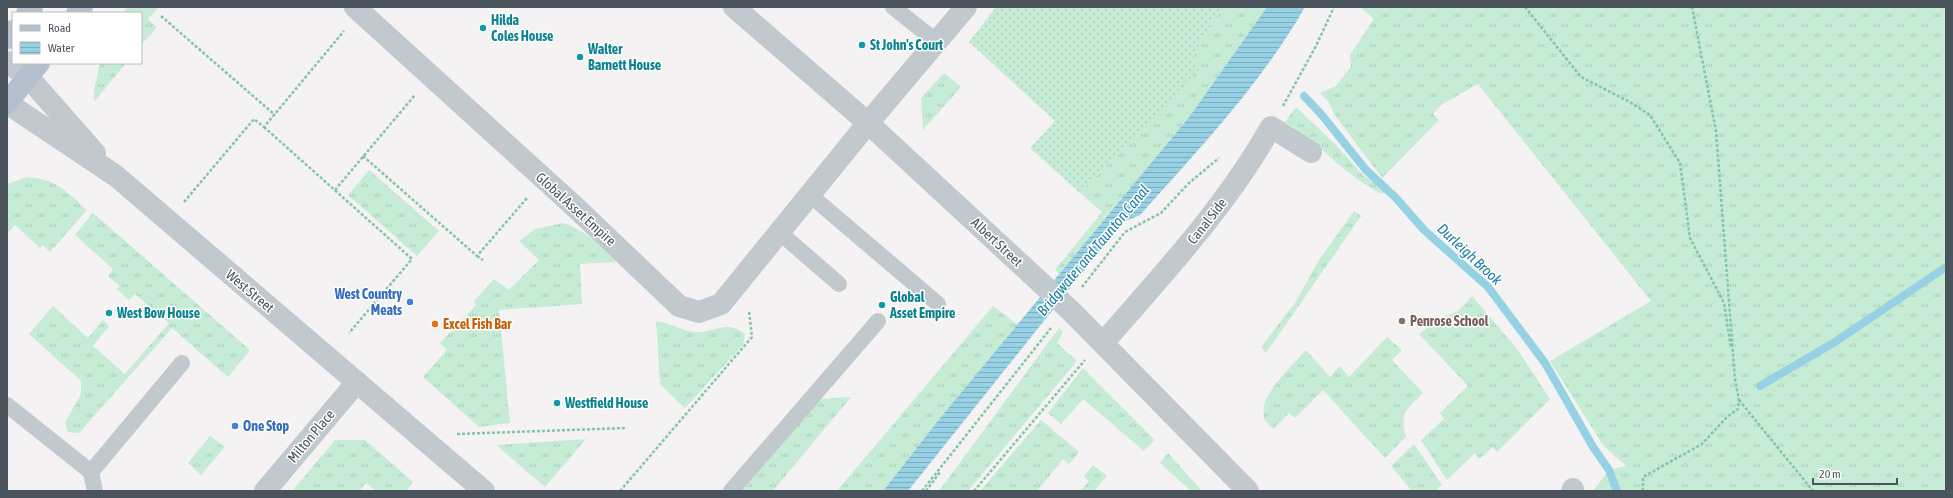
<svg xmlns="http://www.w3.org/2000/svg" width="1953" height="498" font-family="'Asap Condensed',sans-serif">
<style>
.grass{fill:url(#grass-tufts)}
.garden{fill:url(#garden-dots)}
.water{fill:url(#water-rules)}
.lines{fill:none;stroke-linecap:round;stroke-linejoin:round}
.stream{stroke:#97d1e4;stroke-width:8}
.path{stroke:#81c6a7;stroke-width:2.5;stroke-dasharray:3 2;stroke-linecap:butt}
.lane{stroke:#c1c8ce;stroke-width:16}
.street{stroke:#c1c8ce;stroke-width:22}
.primary{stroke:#b4c0cd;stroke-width:22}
.street-bridge{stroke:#c1c8ce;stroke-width:22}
.culture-dot{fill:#0f9aa8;stroke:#fff;stroke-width:1.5}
.shop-dot{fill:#3f7fe0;stroke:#fff;stroke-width:1.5}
.education-dot{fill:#8d6e63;stroke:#fff;stroke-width:1.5}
.food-dot{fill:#e8710a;stroke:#fff;stroke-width:1.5}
.labels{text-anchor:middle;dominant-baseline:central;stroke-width:3;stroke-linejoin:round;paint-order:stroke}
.culture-label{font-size:14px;font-weight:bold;fill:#0d838f;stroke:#fff;text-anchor:start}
.street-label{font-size:14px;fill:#4b545d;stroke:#fff}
.shop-label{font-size:14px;font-weight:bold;fill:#366cbe;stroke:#fff;text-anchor:end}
.education-label{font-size:14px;font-weight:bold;fill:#785e54;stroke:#fff;text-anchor:start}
.food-label{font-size:14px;font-weight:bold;fill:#c56008;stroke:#fff;text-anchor:start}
.water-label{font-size:15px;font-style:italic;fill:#1c7ea0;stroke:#fff}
</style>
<defs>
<pattern id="grass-tufts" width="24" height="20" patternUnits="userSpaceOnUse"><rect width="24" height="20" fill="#c6ecd6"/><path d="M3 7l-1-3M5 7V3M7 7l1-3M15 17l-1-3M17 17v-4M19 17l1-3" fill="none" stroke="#acccba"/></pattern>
<pattern id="garden-dots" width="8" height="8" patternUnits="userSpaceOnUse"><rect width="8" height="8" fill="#c6ecd6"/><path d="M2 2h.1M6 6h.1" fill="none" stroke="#acccba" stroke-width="1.8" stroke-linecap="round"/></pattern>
<pattern id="water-rules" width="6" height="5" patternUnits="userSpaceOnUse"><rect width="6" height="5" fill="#97d1e4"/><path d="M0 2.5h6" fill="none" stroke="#7dacbc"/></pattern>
</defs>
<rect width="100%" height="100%" fill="#f4f2f2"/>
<g class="grass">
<polygon points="127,7 159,7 148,19 157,27 141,45 141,13 123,13"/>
<polygon points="1222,7 1267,7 1190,116 1059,274 1055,270 1102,212 1080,193 1199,68 1191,59"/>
<polygon points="1360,7 1946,7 1946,491 1593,491 1609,470 1626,466 1603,445 1550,361 1651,301 1478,84 1441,105 1433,114 1439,120 1382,178 1334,114 1329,102 1320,93 1336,86 1351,66 1350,55 1374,19"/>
<polygon points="100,63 126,63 94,102 94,90"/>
<polygon points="944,73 961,87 923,130 921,98"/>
<path d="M 1296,107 L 1334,143 L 1364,176 L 1386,191 L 1382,194 C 1345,176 1320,143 1285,122 Z"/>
<polygon points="369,170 439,231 417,256 348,195"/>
<path d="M 27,177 C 57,179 65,191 87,210 L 50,252 L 43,245 L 40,248 L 15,225 L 7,234 L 7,184 Z"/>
<polygon points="1354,211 1361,216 1266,353 1261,347 1295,303 1319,260"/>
<polygon points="93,213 250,350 228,377 172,328 79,433 68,432 65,423 81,394 81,381 29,334 53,306 88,338 103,320 109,326 93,346 125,374 169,323 135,294 129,300 117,289 120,286 108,276 113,269 75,235"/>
<path d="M 563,223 C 586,230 600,246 616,262 L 580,264 L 582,304 L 499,310 L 510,423 L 479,427 L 423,377 L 447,350 L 440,343 L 476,305 L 474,301 L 494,279 L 509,290 L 539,260 L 519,241 L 535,229 Z"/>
<polygon points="1472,296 1518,350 1550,399 1497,452 1493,447 1479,459 1475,453 1447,480 1421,440 1444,419 1440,413 1468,386 1419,334 1439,319 1458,311"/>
<polygon points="993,306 1018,325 941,417 883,491 837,491"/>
<path d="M 656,321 C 669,322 681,331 695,332 C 715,333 727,319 745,334 L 743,345 L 685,408 L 660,384 Z"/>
<polygon points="1059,328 1063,332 1057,343 1077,361 968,491 939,491"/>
<path d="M 1387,337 L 1402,350 L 1392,360 L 1423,393 C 1406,410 1399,413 1406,437 L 1385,458 L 1323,390 L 1295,418 L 1289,413 L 1273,429 L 1264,419 C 1264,415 1263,410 1264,406 C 1266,391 1295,362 1306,350 L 1330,377 L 1340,366 L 1349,377 Z"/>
<polygon points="1083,368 1155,440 1144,451 1083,399 1061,424 1048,413"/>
<polygon points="851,397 773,491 742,491 818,399"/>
<polygon points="1041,420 1079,452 1069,464 1063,459 1037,491 980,491"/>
<polygon points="210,436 225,447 201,475 188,463"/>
<polygon points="586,439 545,487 496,445"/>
<polygon points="335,440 365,440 413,482 406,491 376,491 366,483 359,491 292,491"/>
<polygon points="1414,444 1442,485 1435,491 1412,491 1391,466"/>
<polygon points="1168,453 1202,491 1191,491 1160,463"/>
<polygon points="1093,465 1107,476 1094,491 1080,491 1089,481 1084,476"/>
</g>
<polygon class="garden" points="996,7 1222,7 1191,59 1200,68 1080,193 1030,148 1055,121 969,42"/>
<path class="water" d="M 1267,7 L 1305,7 C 1261,84 1199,149 1140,215 L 1123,222 L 908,491 L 883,491 L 941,417 L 1190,116 Z"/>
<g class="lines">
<g class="stream">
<polyline points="1304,96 1321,114 1366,170 1396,198 1424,230 1488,287 1545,363 1593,447 1609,470 1617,491"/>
<polyline points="1760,386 1835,342 1946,267"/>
</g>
<g class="path">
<polyline points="1525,7 1581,77 1628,101 1650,115 1680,163 1690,238 1724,303 1731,348"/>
<polyline points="161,16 275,115"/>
<polyline points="1283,106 1316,46 1334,7"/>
<polyline points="264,127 412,259 349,333"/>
<polyline points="363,156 477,256 527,198"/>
<polyline points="335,190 415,95"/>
<polyline points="184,202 254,119 264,127 344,31"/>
<polyline points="477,256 483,260"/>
<polyline points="1082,287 1125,232 1161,213 1189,183 1219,158"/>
<polyline points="1739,400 1813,491"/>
<polyline points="457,434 626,428"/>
<polyline points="620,491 752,337 749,311"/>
<polyline points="922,491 1051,328"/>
<polyline points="926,491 940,472"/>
<polyline points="974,491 1085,360"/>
<polyline points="1643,491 1643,477 1702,444 1727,417 1738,409 1739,399 1735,380 1716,131 1692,7"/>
</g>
<g class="lane">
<polyline points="893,7 937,42"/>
<polyline points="810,195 938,304"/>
<polyline points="779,232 839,284"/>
<polyline points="7,405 91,472"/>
<polyline points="95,491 91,472 182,363"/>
<polyline points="731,491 878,321"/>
</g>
<g class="street">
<polyline points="355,7 574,206 679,306 699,312 721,304 868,123 966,7"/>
<polyline points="734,7 868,123 1041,283"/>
<polyline points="7,62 28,77 95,153"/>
<polyline points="7,103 116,176 484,491"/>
<polyline points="1072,312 1248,491"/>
<path d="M 1103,343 C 1163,274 1226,207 1271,127 L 1311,152"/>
<polyline points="265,491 357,382"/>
<polyline points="1572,491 1573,489"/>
</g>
<g class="primary">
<polyline points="27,13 32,7"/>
<polyline points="77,13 82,7"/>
<polyline points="7,38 13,31"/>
<polyline points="7,103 39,63"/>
</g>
<polyline class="street-bridge" points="1041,283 1072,312"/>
</g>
<g class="culture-dot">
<circle cx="483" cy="28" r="4"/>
<circle cx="862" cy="45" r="4"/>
<circle cx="580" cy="57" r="4"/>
<circle cx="882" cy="305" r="4"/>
<circle cx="109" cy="313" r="4"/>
<circle cx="557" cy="403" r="4"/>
</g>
<g class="shop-dot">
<circle cx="410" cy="302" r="4"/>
<circle cx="235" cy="426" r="4"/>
</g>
<circle class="education-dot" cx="1402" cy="321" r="4"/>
<circle class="food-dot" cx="435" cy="324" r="4"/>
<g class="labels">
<g class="culture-label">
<text x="491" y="20">Hilda<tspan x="491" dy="16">Coles House</tspan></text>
<text x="870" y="45">St John's Court</text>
<text x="588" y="49">Walter<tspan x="588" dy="16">Barnett House</tspan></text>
<text x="890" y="297">Global<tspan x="890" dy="16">Asset Empire</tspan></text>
<text x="117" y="313">West Bow House</text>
<text x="565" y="403">Westfield House</text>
</g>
<g class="street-label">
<text transform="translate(576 209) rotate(42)">Global Asset Empire</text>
<text transform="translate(1207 221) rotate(-52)">Canal Side</text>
<text transform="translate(997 242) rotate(43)">Albert Street</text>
<text transform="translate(250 291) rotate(40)">West Street</text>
<text transform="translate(311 436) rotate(-50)">Milton Place</text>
</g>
<g class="shop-label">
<text x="402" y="294">West Country<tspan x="402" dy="16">Meats</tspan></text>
<text x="243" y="426" text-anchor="start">One Stop</text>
</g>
<g class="education-label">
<text x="1410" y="321">Penrose School</text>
</g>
<g class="food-label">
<text x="443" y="324">Excel Fish Bar</text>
</g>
<g class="water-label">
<text transform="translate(1093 250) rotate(-50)">Bridgwater and Taunton Canal</text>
<text transform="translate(1470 254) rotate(43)">Durleigh Brook</text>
</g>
</g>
<rect width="1953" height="498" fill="none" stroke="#4b545d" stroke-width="16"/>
<rect x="12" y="12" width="130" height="52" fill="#ffffff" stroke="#b7bbbe"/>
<rect x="20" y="25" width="20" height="6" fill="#b4c0cd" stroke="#b7bbbe"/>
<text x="48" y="32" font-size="12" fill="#4b545d">Road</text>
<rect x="20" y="42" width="20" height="12" fill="url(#water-rules)" stroke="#b7bbbe"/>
<text x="48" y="52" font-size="12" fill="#4b545d">Water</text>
<path d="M1813 478v6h84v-6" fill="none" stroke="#4b545d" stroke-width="2"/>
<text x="1819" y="478" font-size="12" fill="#4b545d" stroke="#ffffff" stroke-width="3" paint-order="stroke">20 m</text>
</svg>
